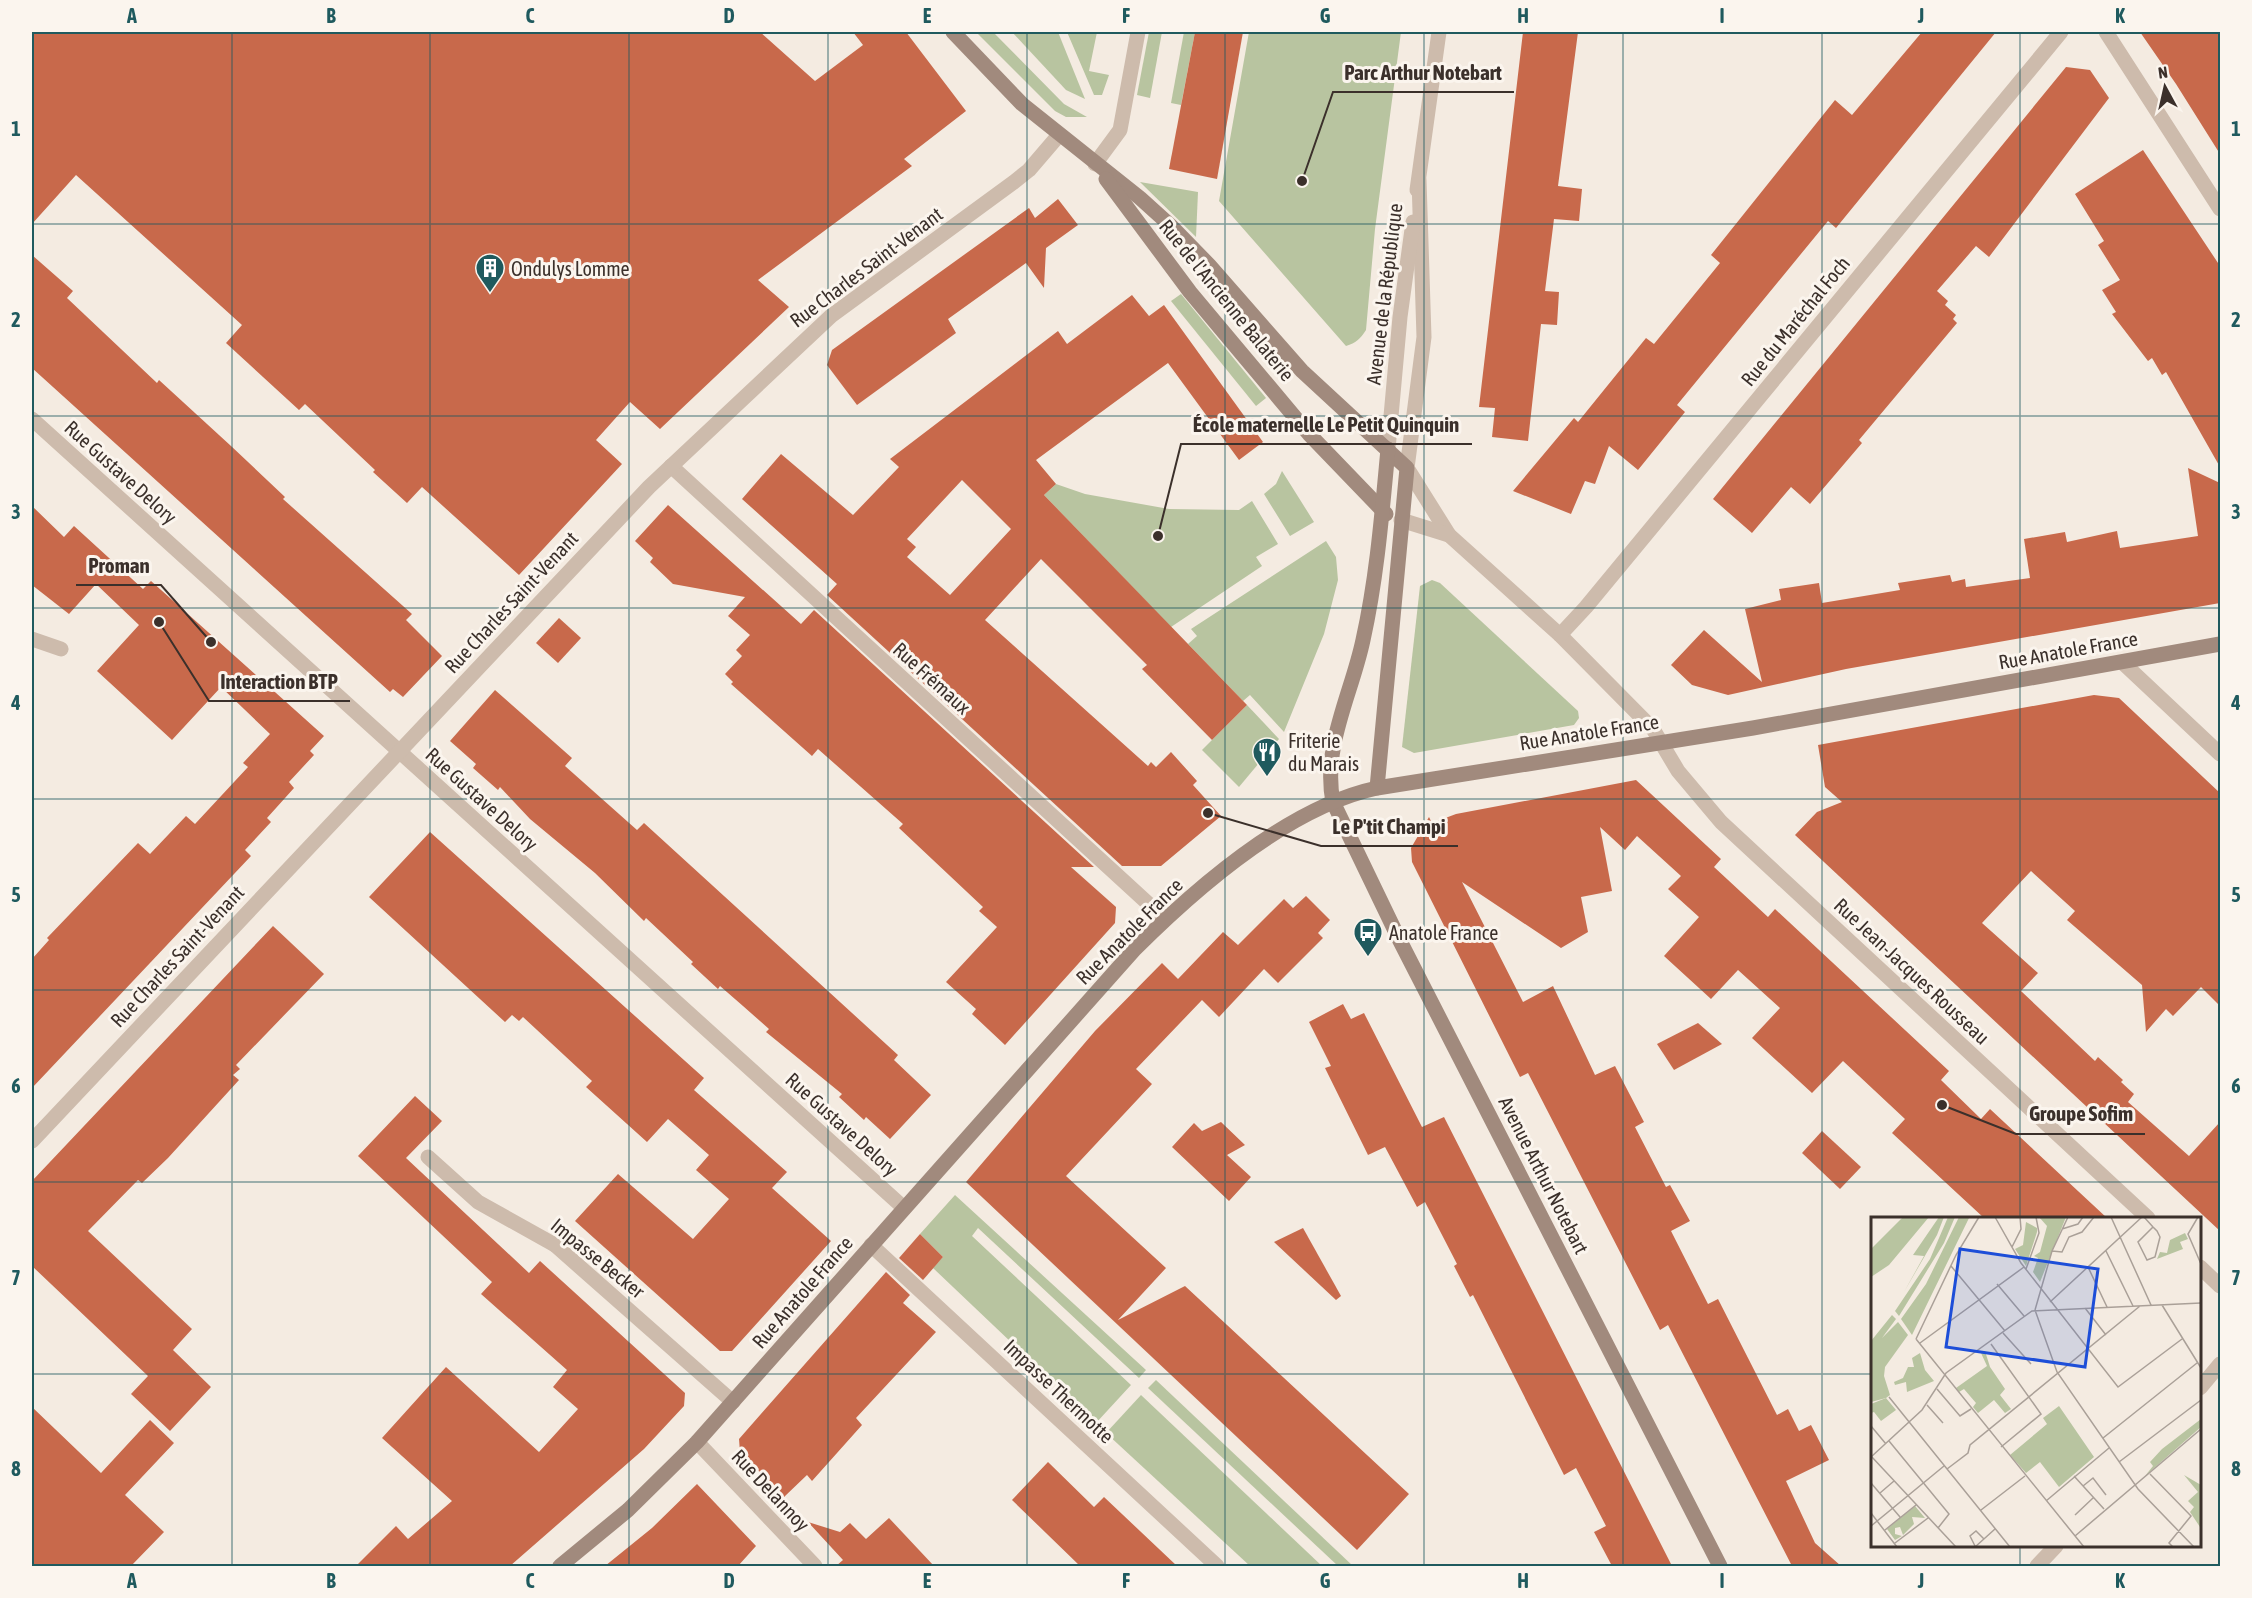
<svg xmlns="http://www.w3.org/2000/svg" width="2252" height="1598" font-family="'Asap Condensed',sans-serif">
<style>
.green{fill:#b8c4a0}
.building{fill:#c8694b;fill-rule:evenodd}
.lines{fill:none;stroke-linecap:round;stroke-linejoin:round}
.lane{stroke:#cdbbac;stroke-width:15}
.street{stroke:#cdbbac;stroke-width:15}
.secondary{stroke:#a18a7d;stroke-width:15}
.grid{fill:none;stroke:#1f5a5e;stroke-width:1.5;stroke-opacity:0.55}
.labels{text-anchor:middle;dominant-baseline:central;stroke-width:6;stroke-linejoin:round;paint-order:stroke}
.street-label{font-size:20px;fill:#3b302b;stroke:#fbf5ee}
.poi-label{font-size:20px;fill:#3b302b;stroke:#fbf5ee;text-anchor:start}
.inset-road{fill:none;stroke:#aaa098;stroke-width:1.5}
.view{fill:#1d4ed8;fill-opacity:0.15;stroke:#1d4ed8;stroke-width:3}
.inset-edge{fill:none;stroke:#3b302b;stroke-width:3}
.leader{fill:none;stroke:#3b302b;stroke-width:2}
.callout-dot{fill:#3b302b;stroke:#fbf5ee;stroke-width:2}
.callout-label{font-size:21px;text-anchor:middle;font-weight:bold;fill:#3b302b;stroke:#fbf5ee;stroke-width:6;stroke-linejoin:round;paint-order:stroke}
.neatline{fill:none;stroke:#1f5a5e;stroke-width:2}
.grid-label{font-size:20px;text-anchor:middle;font-weight:bold;fill:#1f5a5e}
</style>
<rect width="100%" height="100%" fill="#f4ebe1"/>
<g class="green">
<polygon points="976,32 993,32 1064,104 1087,117 1066,117 1055,111"/>
<polygon points="1012,32 1058,32 1085,99 1066,90"/>
<polygon points="1067,32 1097,32 1089,71 1109,75 1102,95 1094,95"/>
<polygon points="1149,32 1162,32 1150,98 1137,95"/>
<polygon points="1184,32 1195,32 1181,105 1171,103"/>
<path d="M 1249,32 L 1401,32 L 1375,229 L 1366,330 C 1360,339 1356,343 1346,346 L 1219,201 Z"/>
<polygon points="1140,182 1198,192 1196,237"/>
<polygon points="1181,294 1266,398 1256,406 1171,301"/>
<polygon points="1282,471 1314,522 1290,536 1264,494 1276,484"/>
<polygon points="1056,484 1085,494 1169,509 1239,510 1252,501 1278,544 1256,557 1262,566 1171,627 1044,495"/>
<polygon points="1326,541 1336,557 1338,580 1324,634 1284,732 1250,695 1243,701 1188,644 1197,636 1191,629"/>
<polygon points="1432,580 1440,583 1578,711 1579,718 1574,725 1414,753 1402,747 1420,586"/>
<polygon points="1247,705 1279,739 1239,787 1202,750"/>
<polygon points="955,1195 1146,1370 1139,1378 978,1228 972,1236 1131,1385 1096,1423 933,1268 943,1257 920,1234"/>
<polygon points="1156,1380 1353,1566 1338,1566 1148,1388"/>
<polygon points="1141,1395 1322,1566 1250,1566 1106,1433"/>
</g>
<g class="building">
<polygon points="32,32 760,32 815,81 863,45 853,32 906,32 966,111 904,159 912,166 758,280 789,307 660,429 630,402 596,440 622,464 519,575 422,487 407,503 373,472 375,470 305,404 299,410 226,343 242,325 76,175 32,224"/>
<polygon points="1195,32 1243,32 1217,179 1169,169"/>
<polygon points="1523,32 1578,32 1558,186 1582,189 1579,221 1554,219 1545,291 1559,292 1557,325 1541,324 1528,441 1492,437 1495,408 1479,407"/>
<polygon points="1922,32 1996,32 1836,228 1828,221 1677,405 1685,412 1638,470 1609,446 1595,484 1585,481 1571,514 1513,491 1574,418 1578,422 1646,338 1654,344 1720,263 1711,255 1835,100 1852,115"/>
<polygon points="2140,32 2220,32 2220,154 2176,84"/>
<polygon points="2066,67 2090,70 2109,98 1989,257 1976,246 1937,291 1948,301 1945,305 1956,315 1953,319 1957,323 1859,440 1862,443 1810,504 1791,487 1752,533 1713,499"/>
<polygon points="2143,150 2220,266 2220,467 2166,372 2162,375 2152,358 2148,361 2112,314 2116,312 2102,290 2120,280 2098,245 2104,241 2075,194"/>
<polygon points="1058,199 1078,225 1046,248 1044,288 1026,263 948,319 956,333 857,405 827,365 832,350 1029,208 1035,218"/>
<polygon points="32,255 73,291 67,298 157,383 159,380 231,446 285,497 283,499 412,614 406,620 442,656 403,697 393,689 390,692 32,368"/>
<path d="M 1132,295 L 1149,316 L 1164,305 L 1263,442 L 1239,460 L 1168,363 L 1036,460 L 1056,484 L 1044,495 L 1247,705 L 1212,740 L 1142,669 L 1147,665 L 1041,559 L 985,620 L 1148,766 L 1151,762 L 1156,767 L 1171,752 L 1197,781 L 1193,785 L 1221,816 L 1161,866 L 1122,866 L 827,595 L 837,584 L 742,499 L 781,454 L 853,515 L 899,467 L 890,459 L 1058,331 L 1067,344 ZM 962,480 L 1011,529 L 950,595 L 907,557 L 916,547 L 907,539 Z"/>
<polygon points="2188,468 2220,483 2220,603 1846,669 1728,695 1692,685 1671,665 1704,630 1762,682 1745,609 1781,600 1779,589 1819,583 1822,603 1900,590 1898,583 1950,575 1952,582 1965,579 1966,587 2030,578 2024,539 2065,532 2067,542 2117,531 2120,548 2198,536"/>
<polygon points="668,505 801,624 814,610 1094,867 1071,867 1116,907 1115,923 1005,1045 972,1014 976,1009 946,982 997,927 979,911 983,907 899,828 903,824 818,749 812,756 731,684 733,682 725,674 742,656 736,650 750,635 728,616 745,597 673,584 650,562 653,558 635,541"/>
<polygon points="32,506 64,537 74,526 143,589 151,581 324,736 310,751 314,755 289,782 294,788 267,818 271,822 245,850 251,856 32,1088 32,959 49,940 47,938 138,843 150,854 186,816 195,824 248,767 243,763 270,734 221,687 172,740 97,671 139,625 96,584 69,614 32,585"/>
<polygon points="559,618 581,638 558,663 536,643"/>
<polygon points="495,690 572,758 565,766 637,830 644,823 898,1055 894,1060 931,1095 890,1139 866,1117 864,1120 839,1097 842,1094 766,1032 769,1029 743,1006 720,986 718,989 691,964 693,962 646,918 644,921 595,873 530,819 500,787 498,790 473,768 476,764 450,741"/>
<polygon points="2094,695 2119,698 2220,793 2220,1006 2201,987 2173,1016 2166,1009 2146,1032 2142,985 2067,920 2075,911 2031,871 1982,923 2038,973 2021,991 2095,1061 2098,1057 2123,1080 2121,1082 2134,1094 2128,1102 2189,1156 2220,1122 2220,1231 1795,835 1817,812 1842,802 1825,787 1818,745"/>
<polygon points="1636,780 1721,859 1714,867 1768,917 1775,909 1949,1071 1941,1080 1981,1119 1990,1109 2107,1218 1984,1218 1892,1133 1905,1119 1843,1061 1812,1093 1752,1038 1780,1008 1738,970 1711,999 1664,956 1699,917 1668,889 1681,876 1637,836 1625,850 1600,827 1612,891 1581,897 1588,932 1561,948 1462,882 1523,1002 1553,986 1595,1075 1615,1066 1644,1122 1635,1127 1666,1187 1670,1185 1690,1221 1671,1231 1708,1304 1718,1299 1777,1415 1788,1409 1799,1431 1811,1425 1829,1460 1786,1481 1815,1543 1841,1566 1792,1566 1668,1325 1660,1330 1528,1073 1520,1077 1412,862 1411,848 1429,817 1432,823 1456,814"/>
<polygon points="430,832 704,1078 694,1090 787,1172 772,1188 831,1241 732,1351 720,1351 575,1221 618,1174 693,1239 729,1199 696,1170 709,1155 668,1119 647,1142 586,1087 592,1081 523,1017 519,1021 512,1015 505,1022 369,897"/>
<polygon points="1306,896 1330,920 1318,933 1323,938 1278,983 1264,969 1219,1017 1202,1000 1136,1069 1152,1084 1066,1176 1166,1268 1118,1320 1185,1286 1409,1494 1357,1550 966,1182 1095,1031 1162,963 1178,979 1223,932 1238,945 1284,899 1293,908"/>
<polygon points="273,926 324,974 236,1065 240,1069 233,1075 239,1080 168,1158 142,1183 138,1180 88,1231 192,1329 173,1350 211,1387 170,1431 131,1394 148,1376 32,1266 32,1181"/>
<polygon points="1343,1004 1351,1019 1364,1013 1422,1127 1444,1117 1672,1566 1612,1566 1594,1532 1606,1526 1576,1468 1564,1475 1473,1295 1470,1297 1454,1266 1457,1264 1425,1202 1417,1207 1385,1147 1368,1155 1325,1068 1331,1066 1309,1022"/>
<polygon points="1698,1023 1722,1044 1674,1070 1657,1044"/>
<polygon points="415,1096 442,1121 406,1158 529,1273 540,1261 685,1393 684,1406 644,1449 510,1566 356,1566 396,1526 408,1539 452,1501 382,1438 446,1367 539,1452 578,1409 553,1387 567,1370 481,1294 492,1282 358,1156"/>
<polygon points="1221,1122 1245,1145 1227,1155 1251,1177 1229,1201 1172,1147 1194,1123 1202,1131"/>
<polygon points="1822,1131 1861,1167 1840,1189 1802,1153"/>
<polygon points="1303,1228 1341,1296 1336,1300 1274,1242"/>
<polygon points="920,1234 943,1257 923,1280 899,1258"/>
<polygon points="886,1272 910,1295 903,1303 936,1332 856,1418 862,1425 812,1481 807,1475 784,1497 740,1452 739,1439"/>
<polygon points="32,1407 101,1473 150,1420 174,1443 125,1495 164,1532 131,1566 32,1566"/>
<polygon points="1048,1462 1094,1507 1104,1497 1177,1566 1080,1566 1012,1500"/>
<polygon points="697,1484 756,1546 738,1566 605,1566 652,1528"/>
<polygon points="889,1518 934,1566 836,1566 843,1560 808,1522 840,1532 850,1523 866,1539"/>
</g>
<g class="lines">
<polyline class="lane" points="428,1157 478,1202 555,1245"/>
<g class="street">
<polyline points="2106,32 2220,209"/>
<polyline points="1095,164 1120,130 1138,32"/>
<polyline points="1419,180 1424,337 1407,468 1449,535 1560,635 1653,729 1678,771 1721,822 2148,1218"/>
<polyline points="1417,190 1439,32"/>
<polyline points="32,419 904,1208"/>
<polyline points="1388,449 1400,317 1413,222"/>
<polyline points="671,466 1165,919"/>
<polyline points="1401,520 1449,535"/>
<polyline points="1560,635 1586,607 2061,32"/>
<polyline points="32,639 61,649"/>
<polyline points="2122,662 2220,754"/>
<polyline points="32,1141 649,487 831,316 1014,182 1029,170 1059,135"/>
<polyline points="555,1245 733,1402"/>
<polyline points="871,1245 1217,1566"/>
<polyline points="2200,1267 2220,1286"/>
<polyline points="2200,1388 2220,1364"/>
<polyline points="697,1442 815,1566"/>
<polyline points="2037,1566 2056,1546"/>
</g>
<g class="secondary">
<polyline points="953,32 1022,104 1140,198 1171,226 1209,265 1302,371 1407,468 1377,788"/>
<polyline points="1106,179 1190,292 1309,434 1386,514"/>
<path d="M 1388,449 C 1382,513 1377,577 1363,640 C 1352,693 1322,746 1333,802 L 1399,939 L 1720,1566"/>
<path d="M 560,1566 L 628,1510 L 697,1442 L 1134,950 C 1196,888 1289,807 1377,788 L 1753,728 L 2220,644"/>
</g>
</g>
<path class="grid" d="M 232,32 L 232,1566M 430,32 L 430,1566M 629,32 L 629,1566M 828,32 L 828,1566M 1027,32 L 1027,1566M 1225,32 L 1225,1566M 1424,32 L 1424,1566M 1623,32 L 1623,1566M 1822,32 L 1822,1566M 2020,32 L 2020,1218M 32,224 L 2220,224M 32,416 L 2220,416M 32,608 L 2220,608M 32,799 L 2220,799M 32,990 L 2220,990M 32,1182 L 2220,1182M 32,1374 L 1872,1374M 2200,1374 L 2220,1374M 2020,1546 L 2020,1566"/>
<defs>
<g id="building-pin" transform="scale(1.5)"><path d="M0 17L-7.5 6A9.5 9.5 0 1 1 7.5 6Z" fill="#1f5a5e" stroke="#fbf5ee"/><path d="M-4-6H4V6H1V3H-1V6H-4ZM-2.5-4.3h1.7v1.8h-1.7ZM.8-4.3h1.7v1.8H.8ZM-2.5-1h1.7V.8h-1.7ZM.8-1h1.7V.8H.8Z" fill="#fff"/></g>
<g id="restaurant-pin" transform="scale(1.5)"><path d="M0 17L-7.5 6A9.5 9.5 0 1 1 7.5 6Z" fill="#1f5a5e" stroke="#fbf5ee"/><path d="M-5-6h1v4h1v-4h1v4h1v-4h1v5L-1.5 .5V6h-2V.5L-5-1ZM5-6V6H3V1.5H1.5Q1.5-4 5-6Z" fill="#fff"/></g>
<g id="bus-pin" transform="scale(1.5)"><path d="M0 17L-7.5 6A9.5 9.5 0 1 1 7.5 6Z" fill="#1f5a5e" stroke="#fbf5ee"/><path d="M-5-6H5V4H4V6H2V4H-2V6H-4V4H-5ZM-3.5-4V0h7V-4ZM-3.5 1.2v1.5H-2V1.2ZM2 1.2v1.5H3.5V1.2Z" fill="#fff"/></g>
</defs>
<g fill-rule="evenodd">
<use href="#building-pin" x="490" y="268"/>
<use href="#restaurant-pin" x="1267" y="752"/>
<use href="#bus-pin" x="1368" y="932"/>
</g>
<g class="labels">
<g class="street-label">
<text transform="translate(866 267) rotate(-37)">Rue Charles Saint-Venant</text>
<text transform="translate(1384 294) rotate(-83)">Avenue de la République</text>
<text transform="translate(1227 300) rotate(51)">Rue de l'Ancienne Balaterie</text>
<text transform="translate(1795 321) rotate(-51)">Rue du Maréchal Foch</text>
<text transform="translate(121 472) rotate(42)">Rue Gustave Delory</text>
<text transform="translate(511 602) rotate(-47)">Rue Charles Saint-Venant</text>
<text transform="translate(2068 650) rotate(-10)">Rue Anatole France</text>
<text transform="translate(932 678) rotate(42)">Rue Frémaux</text>
<text transform="translate(1589 732) rotate(-9)">Rue Anatole France</text>
<text transform="translate(482 799) rotate(42)">Rue Gustave Delory</text>
<text transform="translate(1129 931) rotate(-45)">Rue Anatole France</text>
<text transform="translate(177 956) rotate(-47)">Rue Charles Saint-Venant</text>
<text transform="translate(1912 971) rotate(43)">Rue Jean-Jacques Rousseau</text>
<text transform="translate(842 1124) rotate(42)">Rue Gustave Delory</text>
<text transform="translate(1544 1175) rotate(63)">Avenue Arthur Notebart</text>
<text transform="translate(598 1258) rotate(39)">Impasse Becker</text>
<text transform="translate(802 1292) rotate(-49)">Rue Anatole France</text>
<text transform="translate(1059 1391) rotate(43)">Impasse Thermotte</text>
<text transform="translate(771 1490) rotate(47)">Rue Delannoy</text>
</g>
<g class="poi-label">
<text x="511" y="268">Ondulys Lomme</text>
<text x="1288" y="740">Friterie<tspan x="1288" dy="23">du Marais</tspan></text>
<text x="1389" y="932">Anatole France</text>
</g>
</g>
<g transform="translate(1871 1217)">
<rect width="330" height="330" fill="#f4ebe1"/>
<path d="M 32,0 L 58,0 L 18,48 L 0,60 L 0,32 ZM 68,0 L 73,0 L 66,18 L 33,75 L 53,39 L 42,38 ZM 77,0 L 84,0 L 73,26 L 28,99 L 24,94 L 59,42 ZM 88,0 L 98,1 L 41,118 L 30,102 L 55,67 ZM 168,0 L 195,0 L 169,65 L 162,55 L 167,41 L 163,39 L 169,35 L 176,9 ZM 155,5 L 166,11 L 166,15 L 155,49 L 144,32 L 152,28 ZM 314,16 L 317,22 L 309,25 L 312,32 L 286,42 L 289,35 L 296,36 L 299,23 ZM 21,98 L 25,102 L 11,121 L 27,105 L 37,118 L 14,150 L 13,159 L 19,178 L 15,181 L 25,193 L 10,204 L 3,195 L 0,196 L 0,187 L 15,181 L 0,185 L 0,124 ZM 114,134 L 119,150 L 134,172 L 129,178 L 140,192 L 134,196 L 123,183 L 107,196 L 102,190 L 105,186 L 93,172 L 88,175 L 85,171 L 116,149 L 110,136 ZM 49,136 L 54,153 L 63,164 L 36,175 L 35,165 L 24,168 L 23,165 L 32,161 L 37,150 L 43,150 L 41,141 ZM 188,189 L 223,240 L 188,270 L 169,245 L 155,256 L 139,238 L 176,207 L 172,201 ZM 330,202 L 330,210 L 274,259 L 282,249 L 279,245 L 291,232 ZM 313,258 L 330,268 L 329,310 L 319,295 L 323,290 L 317,284 L 327,275 ZM 44,289 L 54,301 L 41,300 L 43,307 L 32,318 L 29,310 L 24,311 L 24,317 L 31,319 L 24,323 L 16,312 Z" fill="#b8c4a0"/>
<path class="inset-road" d="M 124,0 L 150,46 L 247,170 L 311,122M 240,0 L 280,88M 273,0 L 282,10 L 286,14 L 289,20 L 284,40 L 276,43 L 267,25 L 282,10M 327,0 L 317,17 L 330,47M 191,12 L 207,7 L 212,0M 141,30 L 150,12 L 149,0M 181,34 L 191,35 L 198,20 L 211,15 L 223,0M 235,34 L 262,89M 80,49 L 134,114M 217,50 L 236,90M 155,52 L 168,16 L 165,0M 126,67 L 153,99M 179,85 L 271,0M 291,88 L 330,151M 214,91 L 235,118M 164,93 L 186,155 L 267,272 L 323,330M 164,93 L 181,34 L 197,0M 132,116 L 160,147M 45,122 L 213,330M 45,122 L 85,38 L 108,0M 49,126 L 153,50M 120,127 L 170,197 L 130,230M 66,172 L 89,199 L 100,192M 18,180 L 139,330M 56,188 L 72,206M 0,209 L 15,227M 232,221 L 326,146M 18,224 L 78,297 L 67,311M 0,239 L 85,330M 0,240 L 51,193 L 75,156 L 161,94 L 330,86M 248,245 L 330,183M 76,252 L 97,236 L 99,228 L 269,89M 279,257 L 320,299 L 298,326 L 302,330M 203,259 L 233,292M 0,266 L 29,300M 212,269 L 222,261 L 235,278M 9,276 L 23,264M 175,284 L 238,231M 110,293 L 154,259M 0,296 L 26,330M 204,298 L 222,281M 0,309 L 73,249M 14,313 L 45,288M 204,319 L 330,212M 24,326 L 57,301M 104,329 L 99,319 L 105,314 L 113,322M 104,330 L 124,312"/>
<path class="view" d="M 89,32 L 227,52 L 214,150 L 75,130 Z"/>
<rect width="330" height="330" class="inset-edge"/>
</g>
<path class="leader" d="M1302 181L1333 92H1514M1158 536L1181 444H1472M211 642L161 585H76M159 622L209 701H350M1208 813L1321 846H1458M1942 1105L2016 1134H2145"/>
<g class="callout-dot">
<circle cx="1302" cy="181" r="6"/>
<circle cx="1158" cy="536" r="6"/>
<circle cx="211" cy="642" r="6"/>
<circle cx="159" cy="622" r="6"/>
<circle cx="1208" cy="813" r="6"/>
<circle cx="1942" cy="1105" r="6"/>
</g>
<g class="callout-label">
<text x="1423" y="80">Parc Arthur Notebart</text>
<text x="1326" y="432">École maternelle Le Petit Quinquin</text>
<text x="119" y="573">Proman</text>
<text x="279" y="689">Interaction BTP</text>
<text x="1389" y="834">Le P'tit Champi</text>
<text x="2081" y="1121">Groupe Sofim</text>
</g>
<rect width="2252" height="1598" fill="none" stroke="#fbf5ee" stroke-width="66"/>
<g transform="translate(2165 87) rotate(352)" stroke="#fbf5ee" stroke-width="4.5" paint-order="stroke">
<path d="M0-4.5L10 22L0 15L-10 22Z" fill="#3b302b"/>
<text y="-9" font-size="16" font-weight="bold" text-anchor="middle" fill="#3b302b">N</text>
</g>
<rect x="33" y="33" width="2186" height="1532" class="neatline"/>
<g class="grid-label">
<text x="132" y="23">A</text>
<text x="331" y="23">B</text>
<text x="530" y="23">C</text>
<text x="729" y="23">D</text>
<text x="927" y="23">E</text>
<text x="1126" y="23">F</text>
<text x="1325" y="23">G</text>
<text x="1523" y="23">H</text>
<text x="1722" y="23">I</text>
<text x="1921" y="23">J</text>
<text x="2120" y="23">K</text>
<text x="16" y="136">1</text>
<text x="2236" y="136">1</text>
<text x="16" y="327">2</text>
<text x="2236" y="327">2</text>
<text x="16" y="519">3</text>
<text x="2236" y="519">3</text>
<text x="16" y="710">4</text>
<text x="2236" y="710">4</text>
<text x="16" y="902">5</text>
<text x="2236" y="902">5</text>
<text x="16" y="1093">6</text>
<text x="2236" y="1093">6</text>
<text x="16" y="1285">7</text>
<text x="2236" y="1285">7</text>
<text x="16" y="1476">8</text>
<text x="2236" y="1476">8</text>
<text x="132" y="1588">A</text>
<text x="331" y="1588">B</text>
<text x="530" y="1588">C</text>
<text x="729" y="1588">D</text>
<text x="927" y="1588">E</text>
<text x="1126" y="1588">F</text>
<text x="1325" y="1588">G</text>
<text x="1523" y="1588">H</text>
<text x="1722" y="1588">I</text>
<text x="1921" y="1588">J</text>
<text x="2120" y="1588">K</text>
</g>
</svg>
